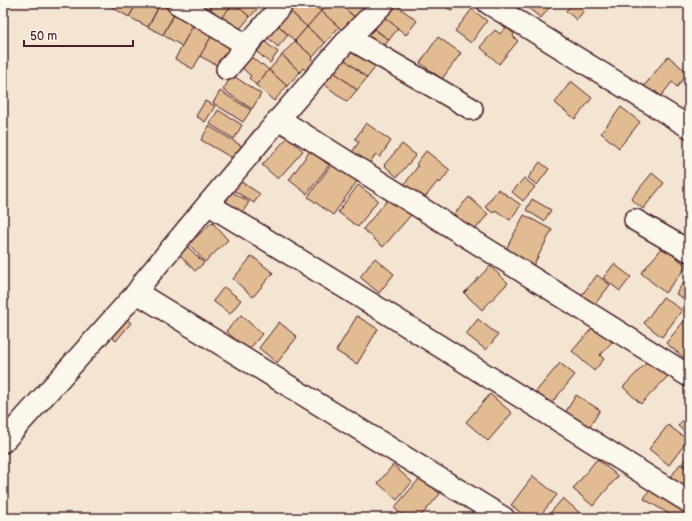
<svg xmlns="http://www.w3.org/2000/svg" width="692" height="521" font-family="'Balsamiq Sans',sans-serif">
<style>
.building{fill:#e1bb92;stroke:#4a1f2b}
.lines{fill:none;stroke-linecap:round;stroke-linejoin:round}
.minor-casing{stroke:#4a1f2b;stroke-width:24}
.minor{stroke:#fbf7ec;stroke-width:21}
</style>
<rect width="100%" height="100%" fill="#f3e5d1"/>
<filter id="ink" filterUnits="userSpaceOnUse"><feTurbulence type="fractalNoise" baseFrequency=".025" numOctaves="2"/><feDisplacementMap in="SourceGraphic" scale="8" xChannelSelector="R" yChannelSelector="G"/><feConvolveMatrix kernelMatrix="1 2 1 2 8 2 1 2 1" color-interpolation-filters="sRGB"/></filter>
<g filter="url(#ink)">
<g class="building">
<polygon points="105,3 118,3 115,9"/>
<polygon points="118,3 137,3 129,17 115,9"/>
<polygon points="137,3 154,3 159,6 148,27 129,17"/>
<polygon points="161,3 176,11 163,35 148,27"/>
<polygon points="210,3 234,3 221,18 208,6"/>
<polygon points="234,3 250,17 237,32 221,18"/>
<polygon points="234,3 254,3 259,7 250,17"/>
<polygon points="295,3 312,3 321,11 307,27 289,10"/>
<polygon points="312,3 328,3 321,11"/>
<polygon points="328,3 339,3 354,17 342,30 321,11"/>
<polygon points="339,3 370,3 358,20"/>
<polygon points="440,3 456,3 452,11"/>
<polygon points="524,3 553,3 541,18 523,4"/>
<polygon points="572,3 575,3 584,10 577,20 566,11"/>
<polygon points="395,4 417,21 406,35 384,17"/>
<polygon points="472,9 487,21 471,43 455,31"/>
<polygon points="289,10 307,27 295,41 277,24"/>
<polygon points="176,11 195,22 182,46 163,35"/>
<polygon points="321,11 339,27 325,43 307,27"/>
<polygon points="384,17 398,28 389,40 375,29"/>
<polygon points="195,22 214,32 193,69 175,59"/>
<polygon points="277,24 288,35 278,47 266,36"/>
<polygon points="369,25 389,40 378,54 358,39"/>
<polygon points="307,27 325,43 313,57 295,41"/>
<polygon points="506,27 514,34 513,36 518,41 499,64 480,47 495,30 500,34"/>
<polygon points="214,32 233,43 220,67 200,56"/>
<polygon points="438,37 461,53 442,79 420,63"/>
<polygon points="295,41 313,57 311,59 315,62 307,71 303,68 300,72 282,55"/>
<polygon points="265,42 278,52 270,63 257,52"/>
<polygon points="354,46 377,65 367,78 344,59"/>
<polygon points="282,55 300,72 287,86 269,70"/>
<polygon points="250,56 261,65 262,64 269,70 256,85 249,78 251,76 241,67"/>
<polygon points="668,56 688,73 677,87 672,82 661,96 655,91 653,93 644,86"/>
<polygon points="344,59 367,78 357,90 334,72"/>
<polygon points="269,70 287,86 274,101 256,85"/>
<polygon points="334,72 357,90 347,102 324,84"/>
<polygon points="232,75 261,94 252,109 223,90"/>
<polygon points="571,81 592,98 575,119 555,103"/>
<polygon points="220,91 251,110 243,122 213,103"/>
<polygon points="205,101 215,106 205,122 196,116"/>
<polygon points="621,107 640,122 619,148 601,133"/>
<polygon points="218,110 242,125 234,139 210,124"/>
<polygon points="366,123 391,141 380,157 376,154 369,164 352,152 359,142 355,139"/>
<polygon points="209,126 242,146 234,159 201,140"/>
<polygon points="288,137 303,151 278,179 262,165"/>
<polygon points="402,144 416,155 397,177 384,165"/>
<polygon points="310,151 329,165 307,194 289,180"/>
<polygon points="426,151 450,170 440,183 438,181 422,201 403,186 418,166 416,164"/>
<polygon points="333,162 358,180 333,215 308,197"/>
<polygon points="540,162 549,169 537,185 528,178"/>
<polygon points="652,173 664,183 643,209 631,199"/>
<polygon points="524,178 535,187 523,201 512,192"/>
<polygon points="240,181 260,194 254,203 233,190"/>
<polygon points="358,185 378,200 358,227 338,212"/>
<polygon points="498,189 521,205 510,220 495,210 493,213 485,207"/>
<polygon points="232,192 249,202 242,213 225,203"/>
<polygon points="390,197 411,215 383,247 363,229"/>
<polygon points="469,197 488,214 474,231 454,214"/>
<polygon points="532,199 551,210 544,221 526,210"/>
<polygon points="524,215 552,230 533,266 505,251"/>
<polygon points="212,222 228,240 205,262 189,244"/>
<polygon points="187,246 204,263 195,271 179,254"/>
<polygon points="663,247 687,266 665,293 641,273"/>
<polygon points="252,256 273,273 253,297 233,279"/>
<polygon points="375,258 394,274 379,293 360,277"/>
<polygon points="614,264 631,277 620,291 603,278"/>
<polygon points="490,266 508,283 482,310 464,293"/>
<polygon points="689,273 689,302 676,294"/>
<polygon points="597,275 610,285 590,310 578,300"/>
<polygon points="224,287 241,300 230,314 213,301"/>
<polygon points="663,297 682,310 662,337 644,323"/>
<polygon points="121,314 131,323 116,341 105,331"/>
<polygon points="241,315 262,334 248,351 226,331"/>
<polygon points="689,315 689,360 688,361 666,343"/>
<polygon points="357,316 378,329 357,364 336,351"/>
<polygon points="478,319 498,335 486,350 466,334"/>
<polygon points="279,322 297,337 277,363 259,348"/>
<polygon points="594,326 612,342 600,355 604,359 594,371 572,351"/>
<polygon points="651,358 669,375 641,404 623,387"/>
<polygon points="560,363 575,375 548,407 533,395"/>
<polygon points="490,394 512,413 488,441 466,422"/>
<polygon points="576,395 600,410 586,433 562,418"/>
<polygon points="689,413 689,436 678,426"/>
<polygon points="668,425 688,440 669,465 649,449"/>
<polygon points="689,453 689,469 682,464"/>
<polygon points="597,459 618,476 593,506 573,489"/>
<polygon points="680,464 689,470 689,499 666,484"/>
<polygon points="393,465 412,482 397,500 378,483"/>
<polygon points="533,476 557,495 538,518 527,518 511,505"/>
<polygon points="421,477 440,494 419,518 406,518 394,508"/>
<polygon points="650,488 689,511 689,518 676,518 644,499"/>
<polygon points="563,498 581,514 577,518 546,518"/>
</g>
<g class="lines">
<g class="minor-casing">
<g id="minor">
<polyline points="177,3 246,45"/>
<polyline points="384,3 349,38 279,119 208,204 145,280 138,291 144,297 504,518"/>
<polyline points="488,3 689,127"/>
<polyline points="349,38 472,109"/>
<polyline points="227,69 283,3"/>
<polyline points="279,119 689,376"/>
<polyline points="208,204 393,317 689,502"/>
<polyline points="635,220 689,251"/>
<polyline points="3,442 138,291"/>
</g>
</g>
<use href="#minor" class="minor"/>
</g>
</g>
<rect width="692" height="521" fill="none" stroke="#fbf7ec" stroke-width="16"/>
<rect x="8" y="8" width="676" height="505" fill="none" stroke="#4a1f2b" stroke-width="1.5" filter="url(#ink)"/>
<path d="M24 40v6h109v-6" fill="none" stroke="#4a1f2b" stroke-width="2"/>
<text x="30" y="40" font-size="12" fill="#4a1f2b" stroke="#fbf7ec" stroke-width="3" paint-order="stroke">50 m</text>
</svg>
